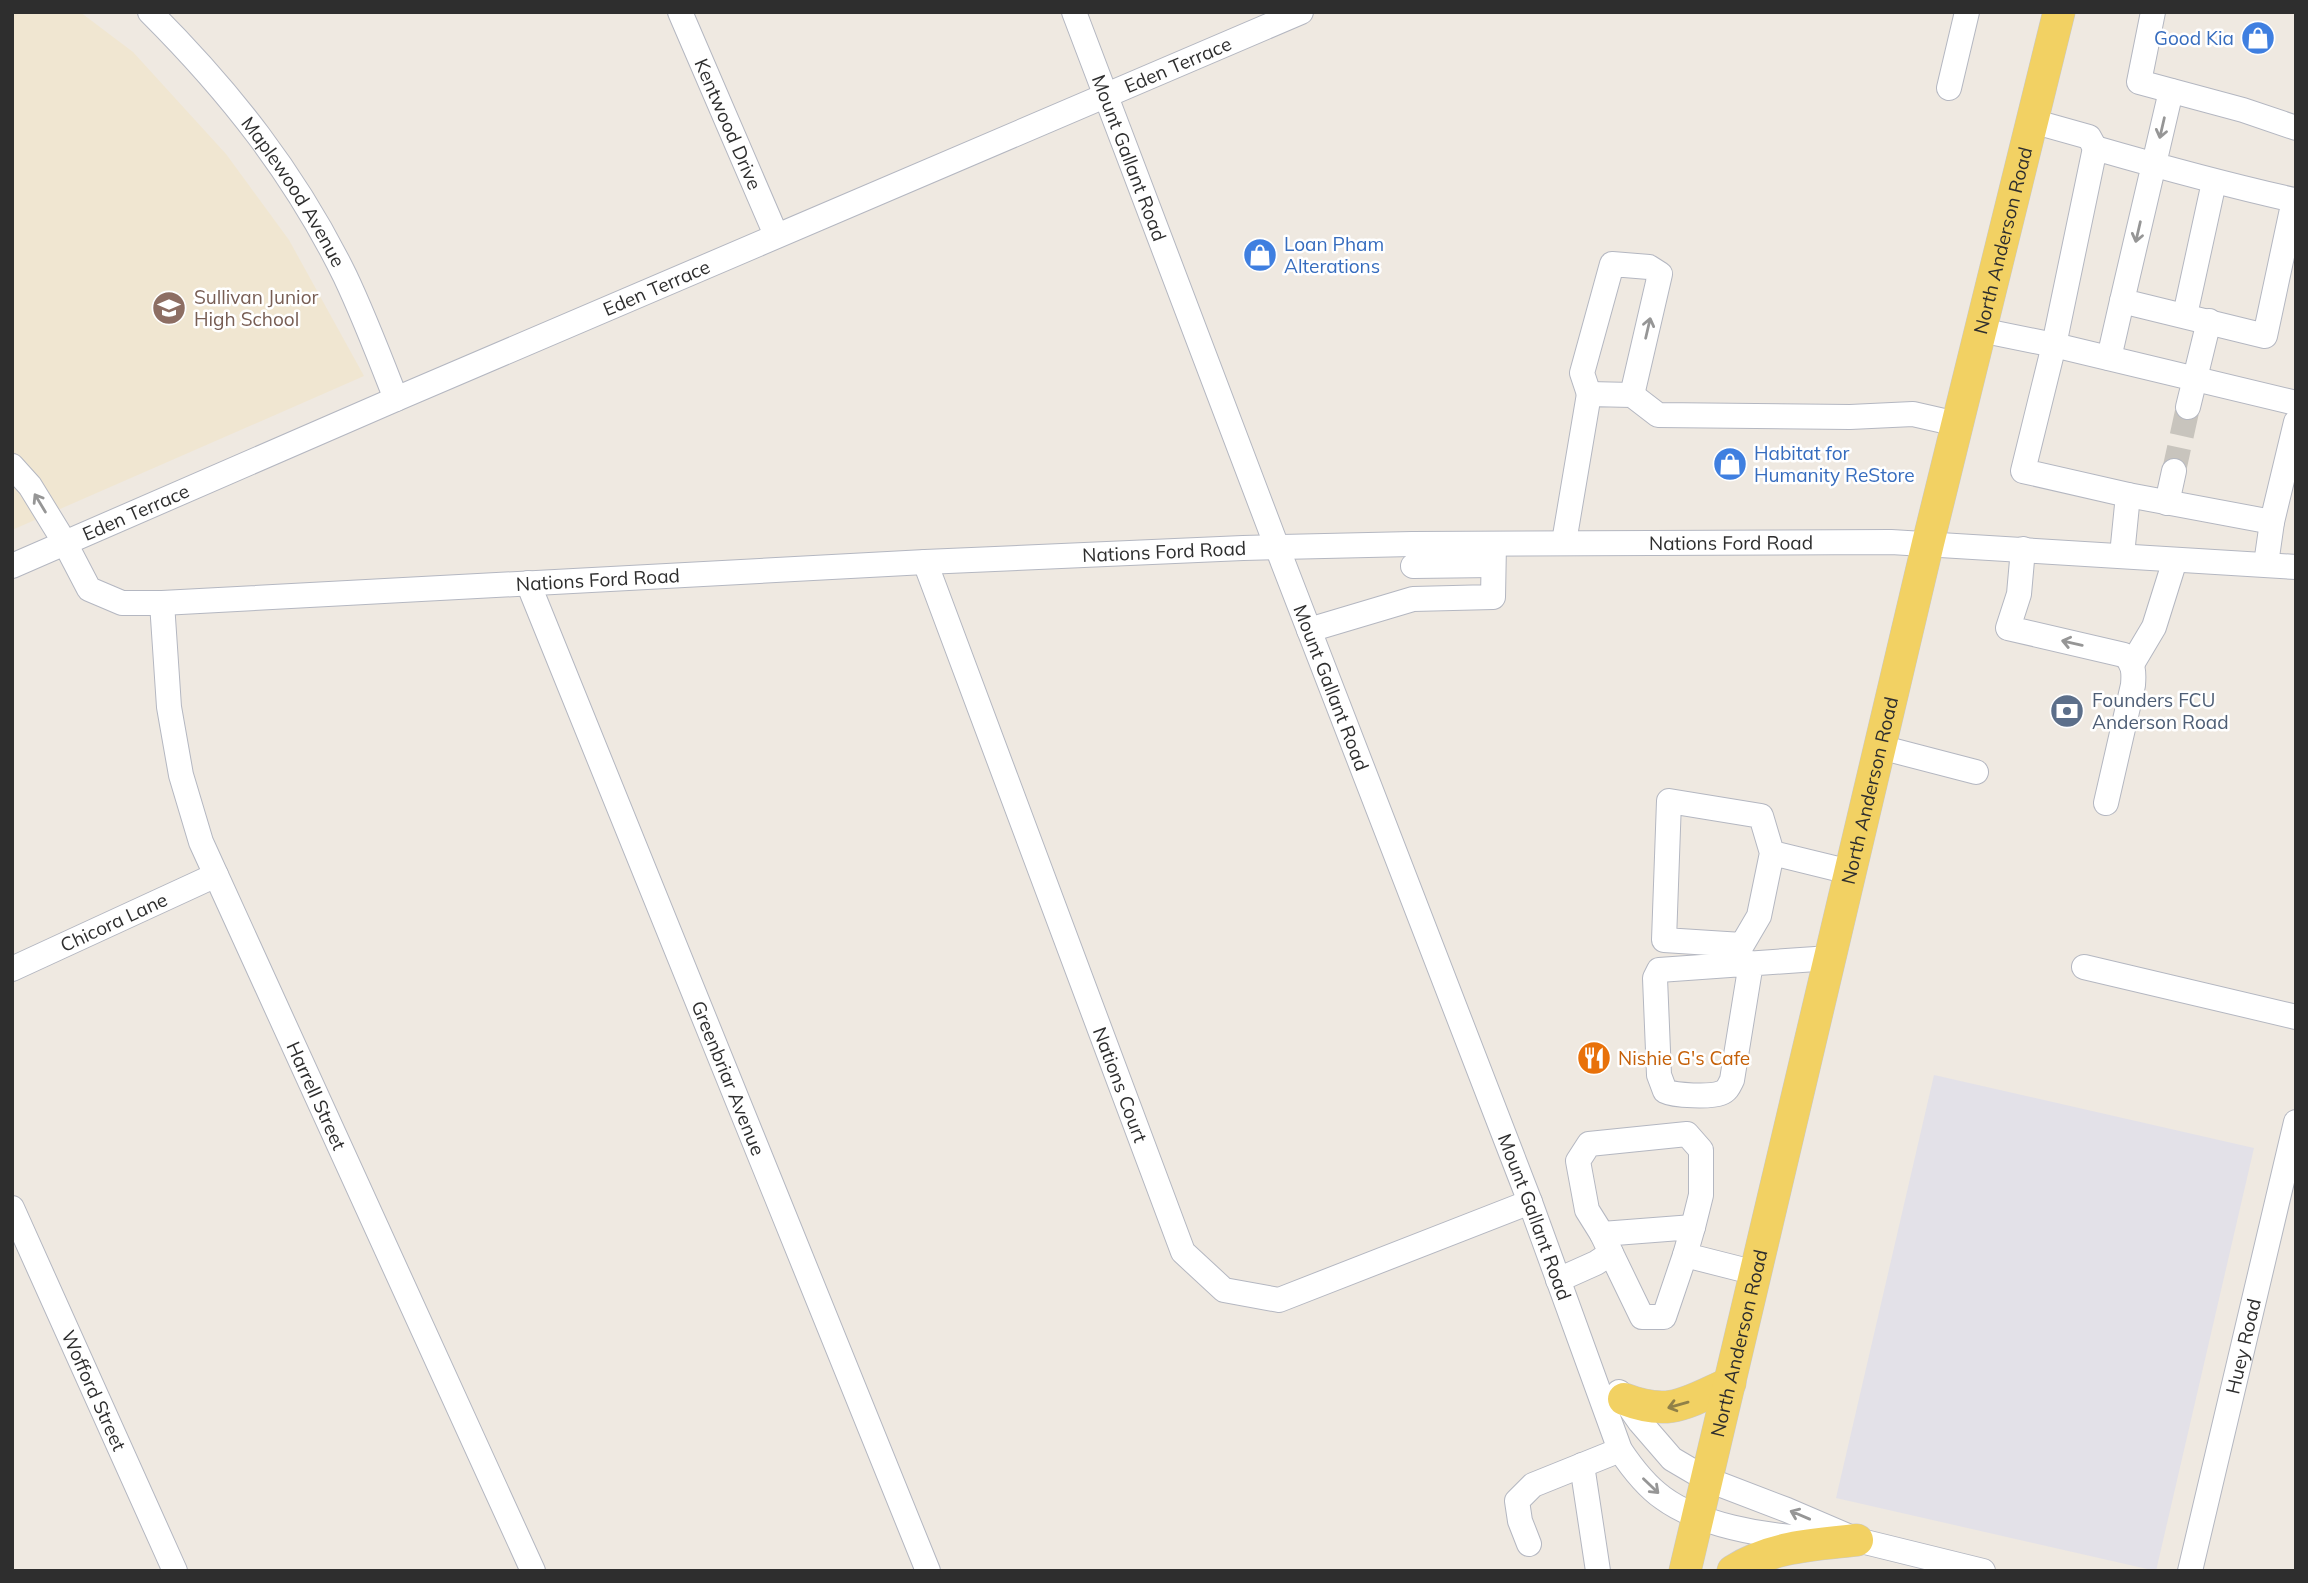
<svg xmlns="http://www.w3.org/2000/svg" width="2308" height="1583" font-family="Mulish,sans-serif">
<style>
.industrial{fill:#e3e1e8}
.education{fill:#f0e6d1}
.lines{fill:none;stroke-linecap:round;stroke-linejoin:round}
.minor-tunnel{stroke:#c8c4bd;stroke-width:24;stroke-dasharray:24 12;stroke-linecap:butt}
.minor-casing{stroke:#b4b7c1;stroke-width:26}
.major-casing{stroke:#c9c9c9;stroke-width:33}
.minor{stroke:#fff;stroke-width:24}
.major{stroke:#f2d163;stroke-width:32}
.oneway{stroke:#969696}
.oneway2{stroke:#908048}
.labels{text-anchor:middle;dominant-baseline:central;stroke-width:5;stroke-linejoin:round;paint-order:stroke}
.shop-label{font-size:19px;fill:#366cbe;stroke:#fff;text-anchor:start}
.street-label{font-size:19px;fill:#2e2e2e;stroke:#fff}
.education-label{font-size:19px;fill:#785e54;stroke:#fff;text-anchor:start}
.service-label{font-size:19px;fill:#4e5e75;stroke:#fff;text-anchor:start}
.food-label{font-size:19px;fill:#c56008;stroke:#fff;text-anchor:start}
</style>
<rect width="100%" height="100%" fill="#efe9e1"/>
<polygon class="industrial" points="1934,1075 2254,1148 2156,1571 1836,1498"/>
<polygon class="education" points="12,12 80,12 133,52 226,154 289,240 364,376 12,530"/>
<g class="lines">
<polyline class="minor-tunnel" points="2174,471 2188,407"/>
<g class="minor-casing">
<g id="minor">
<path id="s1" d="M 150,12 C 230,92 295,174 345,276 C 364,316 380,358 396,399"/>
<path id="s2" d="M 680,12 L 776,235"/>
<path id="s3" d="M 1074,12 L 1277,547 L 1530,1202 L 1620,1450 C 1632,1468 1646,1486 1663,1498 C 1700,1525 1763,1536 1807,1538"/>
<polyline points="2153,12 2139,82 2243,110 2296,128"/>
<polyline points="1949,88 1967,12"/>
<path d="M 2171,91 L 2122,301 L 2265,336 L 2294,200 C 2227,185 2161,167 2095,148 L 2054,345 L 2023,471 L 2128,495 L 2272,522"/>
<polyline points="2032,121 2089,137 2095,148"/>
<polyline points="2185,315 2214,182"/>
<polyline points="1980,330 2054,345 2296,403"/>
<polyline points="2109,358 2122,301"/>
<polyline points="1589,394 1582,373 1612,264 1649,267 1660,274 1632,395"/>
<polyline points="2188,407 2209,321"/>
<path id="s4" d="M 12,466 L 30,486 L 65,543 L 89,589 L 122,603 L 162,603 L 925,562 L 1243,548 L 1412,544 L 1891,542 L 2296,567"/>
<polyline points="2167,503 2174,471"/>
<polyline points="1564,542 1589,394 1632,395 1658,415 1850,417 1913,414 1957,424"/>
<path d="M 2023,549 L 2019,594 L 2008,628 L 2124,655 C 2134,663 2134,673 2133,685 L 2106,803"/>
<polyline points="2122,555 2128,495"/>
<path id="s5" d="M 925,562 L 1183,1252 L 1224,1290 L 1279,1300 L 1530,1202"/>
<polyline points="2266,564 2272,522 2296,422"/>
<path id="s6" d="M 12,566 L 396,399 L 1301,12"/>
<polyline points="1413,566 1493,565"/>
<path id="s7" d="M 528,583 L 928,1571"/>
<path id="s8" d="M 162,603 L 169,707 L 181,775 L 201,842 L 533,1571"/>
<polyline points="1309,630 1413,599 1493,597 1494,544"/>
<polyline points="2132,664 2154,627 2175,560"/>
<polyline points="1880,747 1976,772"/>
<polyline points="1772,853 1759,916 1742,945 1664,940 1669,801 1761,816 1772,853 1850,872"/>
<path d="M 1751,963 L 1732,1080 C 1729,1086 1727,1091 1721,1093 C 1711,1097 1675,1096 1665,1091 L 1659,1075 L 1655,978 L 1659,970 L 1830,958"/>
<polyline points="2084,967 2296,1017"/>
<path id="s9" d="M 12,969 L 216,875"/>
<path id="s10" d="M 12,1208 L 175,1571"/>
<polyline points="1602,1234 1587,1210 1578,1161 1589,1144 1687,1134 1701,1150 1701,1195 1693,1227"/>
<polyline points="1611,1253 1642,1317 1664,1317 1685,1255"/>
<polyline points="1558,1280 1596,1263 1611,1253 1602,1234 1693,1227 1685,1255 1756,1273"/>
<polyline points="1619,1392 1640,1422 1672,1459 1706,1479 1787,1510 1857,1540 1983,1571"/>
<polyline points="1582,1465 1598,1571"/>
<polyline points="1529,1544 1520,1521 1517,1501 1533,1485 1620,1450"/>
<path id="s11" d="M 2190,1571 L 2296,1122"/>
</g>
</g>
<g class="major-casing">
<g id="major">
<path d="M 1624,1399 C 1671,1417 1687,1402 1730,1383"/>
<path id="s12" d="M 1685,1571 L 1928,543 L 2059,12"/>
<path d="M 1733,1571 C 1772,1546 1812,1545 1857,1540"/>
</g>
</g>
<use href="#minor" class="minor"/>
<use href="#major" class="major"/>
</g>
<defs><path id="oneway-shaft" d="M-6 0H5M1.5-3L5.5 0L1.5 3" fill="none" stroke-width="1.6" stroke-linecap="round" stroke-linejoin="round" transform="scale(1.75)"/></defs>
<g class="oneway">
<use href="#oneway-shaft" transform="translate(2162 128) rotate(103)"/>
<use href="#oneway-shaft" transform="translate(2138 232) rotate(103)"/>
<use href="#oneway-shaft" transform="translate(1648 328) rotate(-77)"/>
<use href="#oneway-shaft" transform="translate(40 503) rotate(-121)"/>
<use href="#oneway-shaft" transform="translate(2072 643) rotate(-167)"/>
<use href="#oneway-shaft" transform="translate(1651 1486) rotate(44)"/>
<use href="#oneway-shaft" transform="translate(1800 1515) rotate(-157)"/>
</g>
<use class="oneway2" href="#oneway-shaft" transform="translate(1678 1405) rotate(164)"/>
<defs>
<g id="shop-disc" transform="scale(1.75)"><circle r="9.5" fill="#3f7fe0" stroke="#fff"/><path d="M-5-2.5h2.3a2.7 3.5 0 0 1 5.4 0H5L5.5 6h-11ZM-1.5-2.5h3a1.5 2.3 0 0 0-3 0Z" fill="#fff"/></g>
<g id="school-disc" transform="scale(1.75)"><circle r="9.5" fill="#8d6e63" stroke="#fff"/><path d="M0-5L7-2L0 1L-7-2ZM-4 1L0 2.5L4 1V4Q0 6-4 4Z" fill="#fff"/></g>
<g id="bank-disc" transform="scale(1.75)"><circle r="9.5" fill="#5c6f8a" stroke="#fff"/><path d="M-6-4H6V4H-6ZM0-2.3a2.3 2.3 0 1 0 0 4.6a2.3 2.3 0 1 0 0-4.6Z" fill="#fff"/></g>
<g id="restaurant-disc" transform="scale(1.75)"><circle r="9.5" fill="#e8710a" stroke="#fff"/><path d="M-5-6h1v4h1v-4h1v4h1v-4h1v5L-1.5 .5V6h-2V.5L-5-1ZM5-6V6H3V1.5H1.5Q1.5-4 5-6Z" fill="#fff"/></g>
</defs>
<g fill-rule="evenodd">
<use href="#shop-disc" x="2258" y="38"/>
<use href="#shop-disc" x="1260" y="255"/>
<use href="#school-disc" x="169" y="308"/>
<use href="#shop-disc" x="1730" y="464"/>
<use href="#bank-disc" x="2067" y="711"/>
<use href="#restaurant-disc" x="1594" y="1058"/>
</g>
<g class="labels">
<g class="shop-label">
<text x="2234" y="38" text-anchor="end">Good Kia</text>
<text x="1284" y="244">Loan Pham<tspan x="1284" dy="22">Alterations</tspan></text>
<text x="1754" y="453">Habitat for<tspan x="1754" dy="22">Humanity ReStore</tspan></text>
</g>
<g class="street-label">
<text stroke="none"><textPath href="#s6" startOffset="1269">Eden Terrace</textPath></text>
<text stroke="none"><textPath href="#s2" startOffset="122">Kentwood Drive</textPath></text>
<text stroke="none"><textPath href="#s3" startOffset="156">Mount Gallant Road</textPath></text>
<text stroke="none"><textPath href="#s1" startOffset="231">Maplewood Avenue</textPath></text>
<text stroke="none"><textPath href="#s12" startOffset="1368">North Anderson Road</textPath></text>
<text stroke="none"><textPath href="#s6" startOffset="702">Eden Terrace</textPath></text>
<text stroke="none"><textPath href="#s6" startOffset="135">Eden Terrace</textPath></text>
<text stroke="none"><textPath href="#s4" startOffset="1792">Nations Ford Road</textPath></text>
<text stroke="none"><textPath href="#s4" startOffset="1225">Nations Ford Road</textPath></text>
<text stroke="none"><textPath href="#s4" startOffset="658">Nations Ford Road</textPath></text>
<text stroke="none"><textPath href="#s3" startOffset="723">Mount Gallant Road</textPath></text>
<text stroke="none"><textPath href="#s12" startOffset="802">North Anderson Road</textPath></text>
<text stroke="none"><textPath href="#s9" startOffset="112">Chicora Lane</textPath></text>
<text stroke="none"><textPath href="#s7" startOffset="534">Greenbriar Avenue</textPath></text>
<text stroke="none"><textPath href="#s5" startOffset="558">Nations Court</textPath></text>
<text stroke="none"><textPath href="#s8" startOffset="522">Harrell Street</textPath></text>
<text stroke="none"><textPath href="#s3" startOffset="1290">Mount Gallant Road</textPath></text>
<text stroke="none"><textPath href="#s12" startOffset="234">North Anderson Road</textPath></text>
<text stroke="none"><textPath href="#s11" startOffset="231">Huey Road</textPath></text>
<text stroke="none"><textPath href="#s10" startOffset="200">Wofford Street</textPath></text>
</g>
<g class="education-label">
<text x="194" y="297">Sullivan Junior<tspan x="194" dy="22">High School</tspan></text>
</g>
<g class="service-label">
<text x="2092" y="700">Founders FCU<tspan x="2092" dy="22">Anderson Road</tspan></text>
</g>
<g class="food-label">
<text x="1618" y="1058">Nishie G's Cafe</text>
</g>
</g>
<rect width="2308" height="1583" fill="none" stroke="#2e2e2e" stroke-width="28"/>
</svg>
